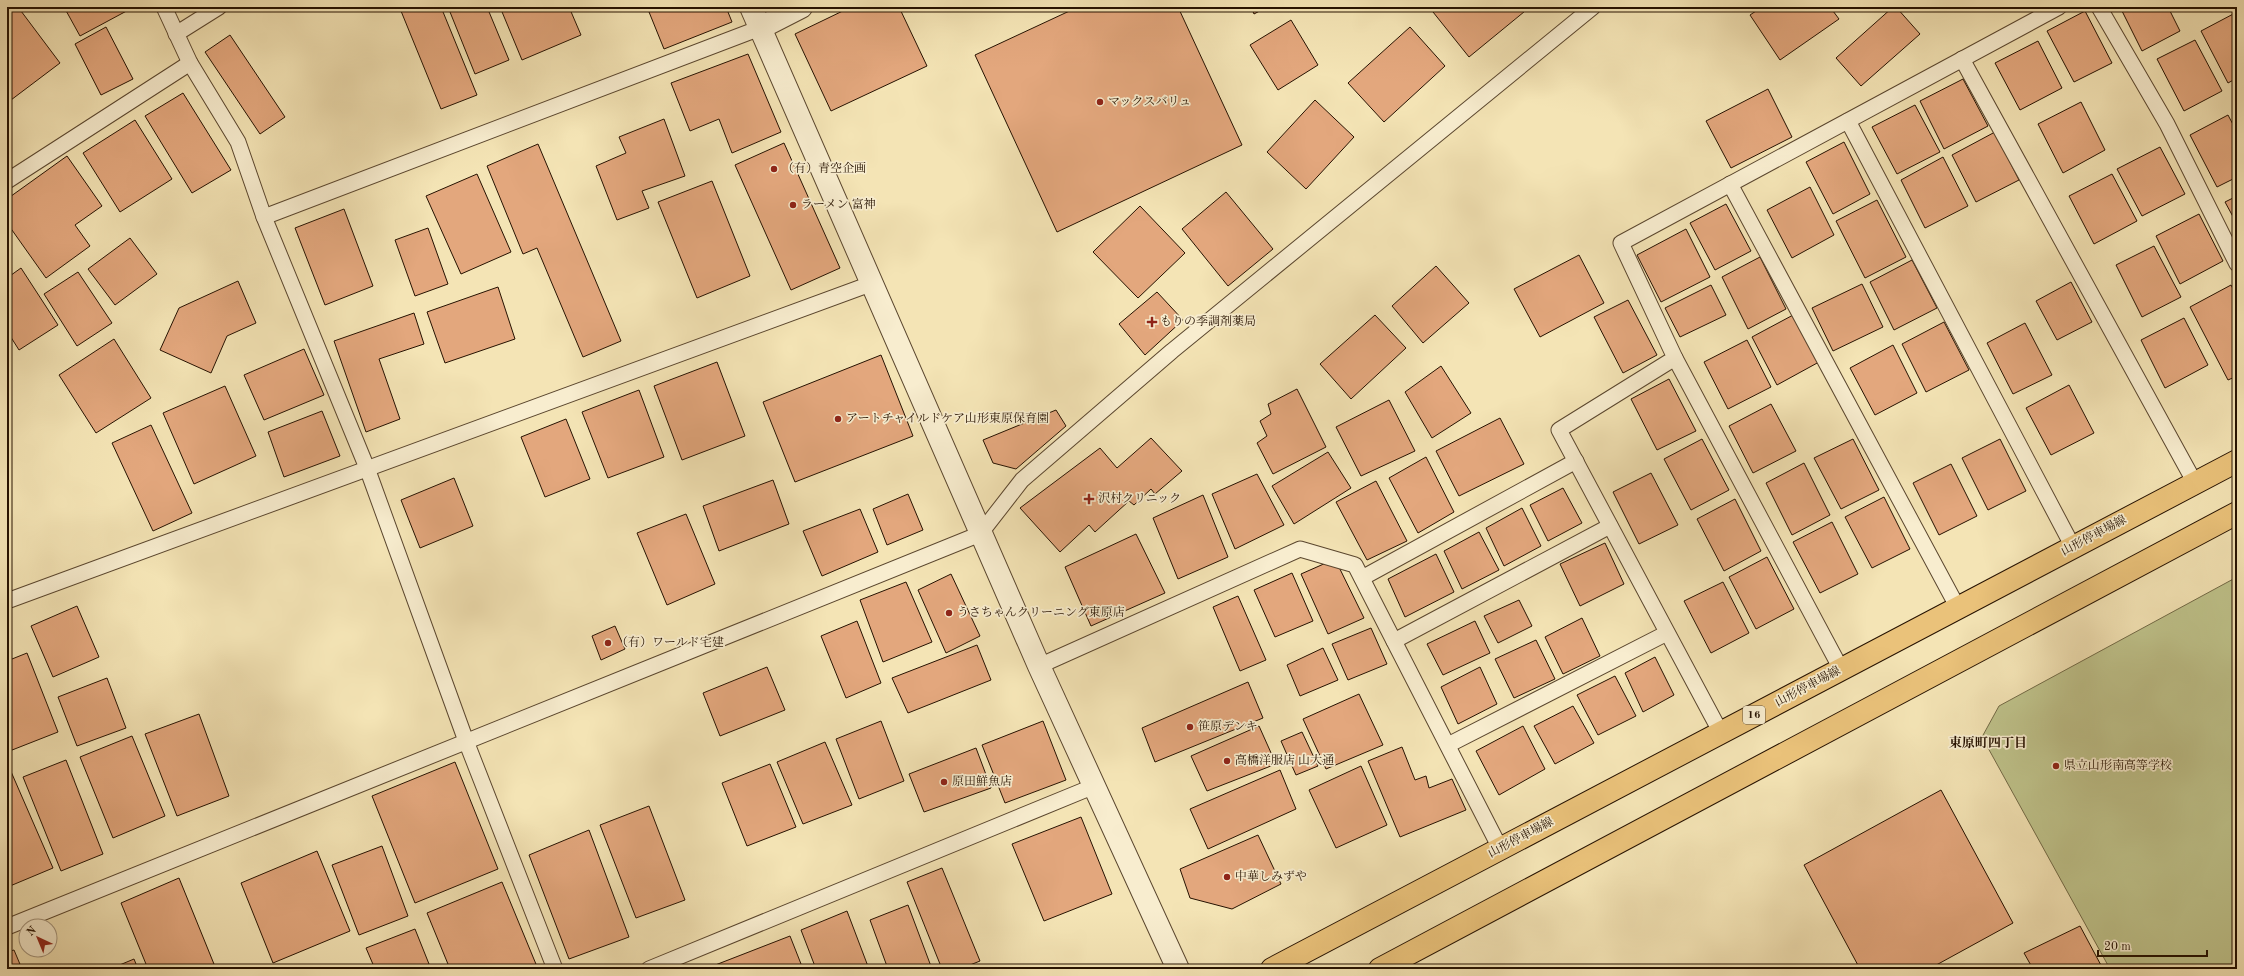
<svg xmlns="http://www.w3.org/2000/svg" width="2244" height="976" font-family="'Old Standard TT','Noto Serif JP',serif">
<style>
.green{fill:#bfc38b;stroke:#726a46}
.building{fill:#e3a77d;stroke:#261201}
.lines{fill:none;stroke-linecap:round;stroke-linejoin:round}
.service-casing{stroke:#5a462e;stroke-width:17}
.minor-casing{stroke:#5a462e;stroke-width:24}
.primary-casing{stroke:#261201;stroke-width:24}
.service{stroke:#f8edcf;stroke-width:15}
.minor{stroke:#f8edcf;stroke-width:22}
.primary{stroke:#eac27a;stroke-width:22}
.poi-dot{fill:#8f2418;stroke:#f8edcf;stroke-width:1.5}
.labels{text-anchor:middle;dominant-baseline:central;stroke-width:3.5;stroke-linejoin:round;paint-order:stroke}
.shield{fill:#f8edcf;stroke:#65543f;stroke-width:1}
.shield-label{font-size:11px;font-weight:bold;fill:#261201}
.poi-label{font-size:12px;fill:#261201;stroke:#f8edcf;text-anchor:start}
.street-label{font-size:12px;fill:#261201;stroke:#f8edcf}
.neighbourhood-label{font-size:13px;font-weight:bold;fill:#261201;stroke:#f8edcf}
</style>
<rect width="100%" height="100%" fill="#f4e4b5"/>
<filter id="stains"><feTurbulence type="fractalNoise" baseFrequency=".005" numOctaves="4"/><feColorMatrix values="0 0 0 0 .2 0 0 0 0 .09 0 0 0 0 .02 0 0 0 .5 -.17"/></filter>
<radialGradient id="worn" r=".72"><stop offset=".6" stop-color="#630" stop-opacity="0"/><stop offset="1" stop-color="#630" stop-opacity=".3"/></radialGradient>
<polygon class="green" points="2237,577 2237,969 2110,969 1982,737 1999,706"/>
<g class="building">
<polygon points="7,7 18,7 60,63 7,103"/>
<polygon points="64,7 134,7 80,36"/>
<polygon points="411,7 441,7 477,95 441,109 401,11"/>
<polygon points="448,7 487,7 509,60 475,74"/>
<polygon points="500,7 569,7 581,35 522,60"/>
<polygon points="647,7 726,7 732,22 664,49"/>
<polygon points="851,7 899,7 927,66 831,111 795,34"/>
<polygon points="1078,7 1178,7 1242,145 1057,232 975,55"/>
<polygon points="1251,7 1267,7 1254,14"/>
<polygon points="1439,7 1530,7 1469,57 1433,12"/>
<polygon points="1762,7 1830,7 1839,19 1780,60 1750,15"/>
<polygon points="1893,7 1896,7 1920,34 1861,86 1836,58"/>
<polygon points="2120,7 2168,7 2180,31 2142,51"/>
<polygon points="2085,11 2112,63 2074,82 2047,31"/>
<polygon points="2237,12 2237,78 2228,83 2201,31"/>
<polygon points="1291,20 1318,65 1278,90 1250,45"/>
<polygon points="106,27 133,79 101,95 75,44"/>
<polygon points="1410,27 1445,66 1384,122 1348,83"/>
<polygon points="230,35 285,117 260,134 205,52"/>
<polygon points="2195,40 2222,91 2184,111 2157,59"/>
<polygon points="2038,41 2062,88 2020,110 1995,63"/>
<polygon points="748,54 781,132 732,153 719,119 690,131 671,83"/>
<polygon points="1963,79 1988,126 1944,149 1920,101"/>
<polygon points="1768,89 1792,137 1731,168 1706,121"/>
<polygon points="183,93 231,170 192,193 145,116"/>
<polygon points="1315,100 1354,137 1306,189 1267,152"/>
<polygon points="2081,102 2105,150 2063,173 2038,124"/>
<polygon points="1915,105 1940,152 1897,174 1872,127"/>
<polygon points="2228,115 2237,132 2237,177 2217,187 2190,135"/>
<polygon points="664,119 685,176 642,191 649,208 617,220 596,166 626,153 619,137"/>
<polygon points="135,120 172,179 120,212 83,153"/>
<polygon points="1995,132 2019,180 1976,202 1952,155"/>
<polygon points="1844,142 1870,194 1833,214 1806,162"/>
<polygon points="784,143 840,268 791,290 735,165"/>
<polygon points="538,144 621,341 583,357 537,248 523,254 487,166"/>
<polygon points="2160,147 2185,194 2142,216 2117,169"/>
<polygon points="67,156 102,206 75,225 90,246 46,278 7,223 7,199"/>
<polygon points="1943,157 1968,206 1925,228 1901,180"/>
<polygon points="477,174 511,252 461,274 426,196"/>
<polygon points="2112,174 2137,221 2094,244 2069,196"/>
<polygon points="712,181 750,276 697,298 658,202"/>
<polygon points="1810,187 1834,235 1792,258 1767,210"/>
<polygon points="1226,192 1273,249 1228,286 1182,229"/>
<polygon points="2237,196 2237,224 2225,202"/>
<polygon points="1877,200 1906,257 1865,278 1836,221"/>
<polygon points="1726,204 1751,251 1715,270 1690,223"/>
<polygon points="1140,206 1185,253 1138,298 1093,252"/>
<polygon points="344,209 373,286 325,305 295,228"/>
<polygon points="2199,214 2223,261 2180,284 2156,236"/>
<polygon points="428,228 448,284 415,296 395,240"/>
<polygon points="1686,229 1710,277 1661,302 1637,255"/>
<polygon points="130,238 157,274 115,305 88,269"/>
<polygon points="2154,246 2181,297 2142,317 2116,265"/>
<polygon points="1579,255 1604,303 1540,337 1514,289"/>
<polygon points="1760,257 1786,309 1748,329 1722,277"/>
<polygon points="1912,260 1937,308 1894,330 1870,282"/>
<polygon points="1436,266 1469,303 1423,343 1392,306"/>
<polygon points="21,268 58,325 19,350 7,331 7,278"/>
<polygon points="78,272 112,323 77,346 44,294"/>
<polygon points="238,281 256,323 227,336 211,373 160,350 179,308"/>
<polygon points="2071,282 2092,322 2057,340 2036,301"/>
<polygon points="1862,284 1883,327 1833,351 1812,308"/>
<polygon points="1711,285 1726,315 1680,337 1665,308"/>
<polygon points="2231,285 2237,296 2237,376 2228,380 2190,307"/>
<polygon points="498,287 515,339 445,363 427,312"/>
<polygon points="1157,292 1183,320 1145,355 1119,324"/>
<polygon points="1628,300 1657,355 1623,373 1594,317"/>
<polygon points="414,313 424,344 379,359 400,419 366,432 334,341"/>
<polygon points="1795,314 1819,362 1777,385 1752,337"/>
<polygon points="1375,315 1406,348 1351,399 1320,364"/>
<polygon points="2184,318 2208,365 2165,388 2141,340"/>
<polygon points="1944,322 1969,370 1926,392 1902,344"/>
<polygon points="2025,323 2052,375 2013,394 1987,343"/>
<polygon points="114,339 151,398 96,433 59,375"/>
<polygon points="1747,340 1771,387 1728,409 1704,362"/>
<polygon points="1893,345 1917,393 1875,415 1850,368"/>
<polygon points="304,349 324,395 264,420 244,375"/>
<polygon points="881,355 913,436 795,482 763,402"/>
<polygon points="717,362 745,436 682,460 654,386"/>
<polygon points="1441,366 1471,413 1432,438 1405,392"/>
<polygon points="1669,379 1696,431 1657,450 1631,399"/>
<polygon points="2069,385 2094,433 2051,455 2026,408"/>
<polygon points="225,386 256,456 194,484 163,413"/>
<polygon points="1297,389 1326,447 1273,474 1257,443 1267,436 1260,421 1271,414 1268,404"/>
<polygon points="639,390 664,457 608,478 582,412"/>
<polygon points="1389,400 1415,451 1361,476 1336,427"/>
<polygon points="1771,404 1796,451 1753,473 1729,426"/>
<polygon points="1056,410 1066,426 1016,469 993,463 983,440"/>
<polygon points="322,411 340,456 284,477 268,432"/>
<polygon points="1500,418 1524,464 1459,496 1436,451"/>
<polygon points="566,419 590,479 545,497 521,437"/>
<polygon points="151,425 192,513 153,531 112,443"/>
<polygon points="1151,438 1182,471 1155,494 1151,489 1134,505 1129,501 1095,532 1089,525 1060,552 1020,508 1100,448 1117,468"/>
<polygon points="1702,439 1729,490 1691,510 1664,459"/>
<polygon points="1853,439 1879,490 1841,509 1814,458"/>
<polygon points="2000,439 2026,491 1988,510 1962,458"/>
<polygon points="1328,452 1351,488 1294,524 1272,486"/>
<polygon points="1426,457 1454,512 1418,533 1389,478"/>
<polygon points="1804,463 1830,515 1792,535 1766,483"/>
<polygon points="1951,464 1977,516 1939,535 1913,483"/>
<polygon points="1651,473 1678,525 1639,544 1613,492"/>
<polygon points="1257,474 1284,525 1235,549 1212,494"/>
<polygon points="454,478 473,526 420,548 401,500"/>
<polygon points="773,480 789,524 719,551 703,506"/>
<polygon points="1376,481 1407,541 1367,560 1336,502"/>
<polygon points="1563,488 1582,523 1548,541 1530,505"/>
<polygon points="908,494 923,530 887,545 873,509"/>
<polygon points="1203,495 1228,557 1178,579 1153,518"/>
<polygon points="1884,497 1910,549 1872,568 1845,517"/>
<polygon points="1735,499 1761,551 1724,571 1697,519"/>
<polygon points="1522,508 1541,546 1504,566 1486,528"/>
<polygon points="860,509 878,552 822,576 803,531"/>
<polygon points="686,514 715,584 667,605 637,533"/>
<polygon points="1832,522 1858,574 1820,593 1793,542"/>
<polygon points="1479,532 1499,570 1462,589 1444,551"/>
<polygon points="1136,534 1165,593 1091,626 1065,567"/>
<polygon points="1605,543 1624,584 1580,606 1560,564"/>
<polygon points="1436,554 1454,592 1405,617 1388,579"/>
<polygon points="1767,557 1794,609 1756,629 1729,577"/>
<polygon points="1335,559 1364,618 1328,634 1301,574"/>
<polygon points="1292,573 1313,621 1275,637 1254,590"/>
<polygon points="951,574 980,636 946,653 918,590"/>
<polygon points="906,582 932,642 883,662 860,600"/>
<polygon points="1723,582 1749,633 1711,653 1684,601"/>
<polygon points="1238,596 1266,660 1240,671 1213,607"/>
<polygon points="1519,600 1532,626 1498,643 1484,616"/>
<polygon points="77,606 99,657 53,677 31,626"/>
<polygon points="1582,618 1600,656 1563,674 1545,637"/>
<polygon points="857,621 881,683 846,698 821,636"/>
<polygon points="1475,621 1490,653 1443,675 1427,644"/>
<polygon points="615,626 625,649 601,660 592,636"/>
<polygon points="1371,628 1387,664 1348,680 1332,644"/>
<polygon points="1536,640 1555,679 1514,698 1495,659"/>
<polygon points="977,645 991,680 908,713 892,678"/>
<polygon points="1323,648 1338,680 1300,696 1287,665"/>
<polygon points="27,653 58,732 7,752 7,661"/>
<polygon points="1655,657 1674,695 1643,712 1625,673"/>
<polygon points="767,667 785,710 720,736 703,693"/>
<polygon points="1480,667 1497,704 1458,724 1441,687"/>
<polygon points="1615,676 1636,716 1598,735 1577,695"/>
<polygon points="107,678 126,728 77,746 58,697"/>
<polygon points="1248,682 1263,718 1155,762 1142,728"/>
<polygon points="1359,694 1383,745 1326,769 1303,719"/>
<polygon points="1573,706 1594,743 1555,764 1534,726"/>
<polygon points="199,714 229,796 177,816 145,734"/>
<polygon points="881,721 904,781 859,799 836,739"/>
<polygon points="1043,721 1066,780 1005,803 982,745"/>
<polygon points="1259,726 1276,764 1207,791 1191,756"/>
<polygon points="1523,726 1545,769 1499,795 1476,751"/>
<polygon points="1302,732 1318,766 1296,775 1281,741"/>
<polygon points="132,736 165,816 113,838 80,757"/>
<polygon points="825,742 852,805 803,824 777,762"/>
<polygon points="1402,747 1415,780 1426,776 1429,788 1452,779 1466,810 1400,837 1368,761"/>
<polygon points="976,748 991,788 924,812 909,774"/>
<polygon points="66,760 103,854 61,871 23,777"/>
<polygon points="455,762 498,869 415,903 372,796"/>
<polygon points="770,764 796,827 747,846 722,783"/>
<polygon points="1361,766 1387,825 1336,848 1309,790"/>
<polygon points="9,767 53,868 10,886 7,878 7,768"/>
<polygon points="1280,770 1296,809 1208,849 1190,809"/>
<polygon points="1941,790 2013,923 1929,969 1860,969 1804,865"/>
<polygon points="649,806 685,900 636,918 600,825"/>
<polygon points="1081,817 1112,894 1044,921 1012,844"/>
<polygon points="589,830 629,937 569,959 529,855"/>
<polygon points="1258,835 1281,884 1232,909 1190,898 1180,869"/>
<polygon points="382,846 408,916 359,935 332,865"/>
<polygon points="317,851 350,931 273,963 241,883"/>
<polygon points="942,868 980,961 960,969 942,969 907,882"/>
<polygon points="179,878 216,969 148,969 121,903"/>
<polygon points="502,882 538,969 450,969 427,913"/>
<polygon points="908,905 932,969 888,969 870,920"/>
<polygon points="847,911 869,969 816,969 801,930"/>
<polygon points="2080,926 2103,969 2033,969 2024,953"/>
<polygon points="415,929 431,969 375,969 366,948"/>
<polygon points="790,936 803,969 705,969"/>
<polygon points="14,950 22,969 7,969 7,952"/>
<polygon points="134,959 138,969 110,969"/>
</g>
<g class="lines">
<g class="service-casing">
<g id="service">
<polyline points="164,7 190,63 238,142 264,217 367,468 466,741 555,969"/>
<polyline points="2099,7 2167,124 2237,264"/>
<polyline points="176,34 219,7"/>
<polyline points="1962,59 2195,483"/>
<polyline points="1848,121 2073,547"/>
<polyline points="7,181 190,63"/>
<polyline points="1730,184 1958,608"/>
<polyline points="264,217 760,28"/>
<polyline points="1675,358 1841,669"/>
<polyline points="1362,578 1576,461"/>
<polyline points="7,601 873,283"/>
<polyline points="1394,641 1610,526"/>
<polyline points="1039,666 1300,549 1355,565 1500,848"/>
<polyline points="1721,733 1559,430 1675,358 1621,243 2059,7"/>
<polyline points="1448,745 1667,633"/>
<polyline points="7,927 980,534 1022,480 1172,351 1593,7"/>
<polyline points="649,969 1092,787"/>
</g>
</g>
<g class="minor-casing">
<g id="minor">
<polyline points="751,7 1039,666 1178,969"/>
<polyline points="760,28 801,7"/>
</g>
</g>
<g class="primary-casing">
<g id="primary">
<polyline points="1272,969 2237,461"/>
<polyline points="1380,969 2237,513"/>
</g>
</g>
<use href="#service" class="service"/>
<use href="#minor" class="minor"/>
<use href="#primary" class="primary"/>
</g>
<g class="poi-dot">
<circle cx="1100" cy="102" r="4"/>
<circle cx="774" cy="169" r="4"/>
<circle cx="793" cy="205" r="4"/>
<path d="M1150 316h4v4h4v4h-4v4h-4v-4h-4v-4h4z"/>
<circle cx="838" cy="419" r="4"/>
<path d="M1087 493h4v4h4v4h-4v4h-4v-4h-4v-4h4z"/>
<circle cx="949" cy="613" r="4"/>
<circle cx="608" cy="643" r="4"/>
<circle cx="1190" cy="727" r="4"/>
<circle cx="1227" cy="761" r="4"/>
<circle cx="2056" cy="766" r="4"/>
<circle cx="944" cy="782" r="4"/>
<circle cx="1227" cy="877" r="4"/>
</g>
<g class="labels">
<rect class="shield" x="1743" y="706" width="22" height="18" rx="3"/>
<g class="shield-label">
<text x="1754" y="715">16</text>
</g>
<g class="poi-label">
<text x="1108" y="102">マックスバリュ</text>
<text x="782" y="169">（有）青空企画</text>
<text x="801" y="205">ラーメン 富神</text>
<text x="1160" y="322">もりの季調剤薬局</text>
<text x="846" y="419">アートチャイルドケア山形東原保育園</text>
<text x="1098" y="499">沢村クリニック</text>
<text x="957" y="613">うさちゃんクリーニング東原店</text>
<text x="616" y="643">（有）ワールド宅建</text>
<text x="1198" y="727">笹原デンキ</text>
<text x="1235" y="761">高橋洋服店 山大通</text>
<text x="2064" y="766">県立山形南高等学校</text>
<text x="952" y="782">原田鮮魚店</text>
<text x="1235" y="877">中華しみずや</text>
</g>
<g class="street-label">
<text transform="translate(2094 536) rotate(-28)">山形停車場線</text>
<text transform="translate(1808 687) rotate(-28)">山形停車場線</text>
<text transform="translate(1521 838) rotate(-28)">山形停車場線</text>
</g>
<g class="neighbourhood-label">
<text x="1988" y="743">東原町四丁目</text>
</g>
</g>
<rect width="2244" height="976" fill="none" stroke="#f4e4b5" stroke-width="24"/>
<rect x="8" y="8" width="2228" height="960" fill="none" stroke="#261201" stroke-width="2"/>
<rect x="12" y="12" width="2220" height="952" fill="none" stroke="#261201"/>
<g transform="translate(38 938) rotate(316)"><circle r="19" fill="#f8edcf" stroke="#a4957d"/>
<path d="M0-3L7 15L0 10L-7 15Z" fill="#8f2418"/>
<text y="-6" font-size="11" font-weight="bold" text-anchor="middle" fill="#261201">N</text>
</g>
<path d="M2098 950v6h109v-6" fill="none" stroke="#261201" stroke-width="2"/>
<text x="2104" y="950" font-size="12" fill="#261201" stroke="#f8edcf" stroke-width="3" paint-order="stroke">20 m</text>
<rect width="100%" height="100%" filter="url(#stains)"/>
<rect width="100%" height="100%" fill="url(#worn)"/>
</svg>
